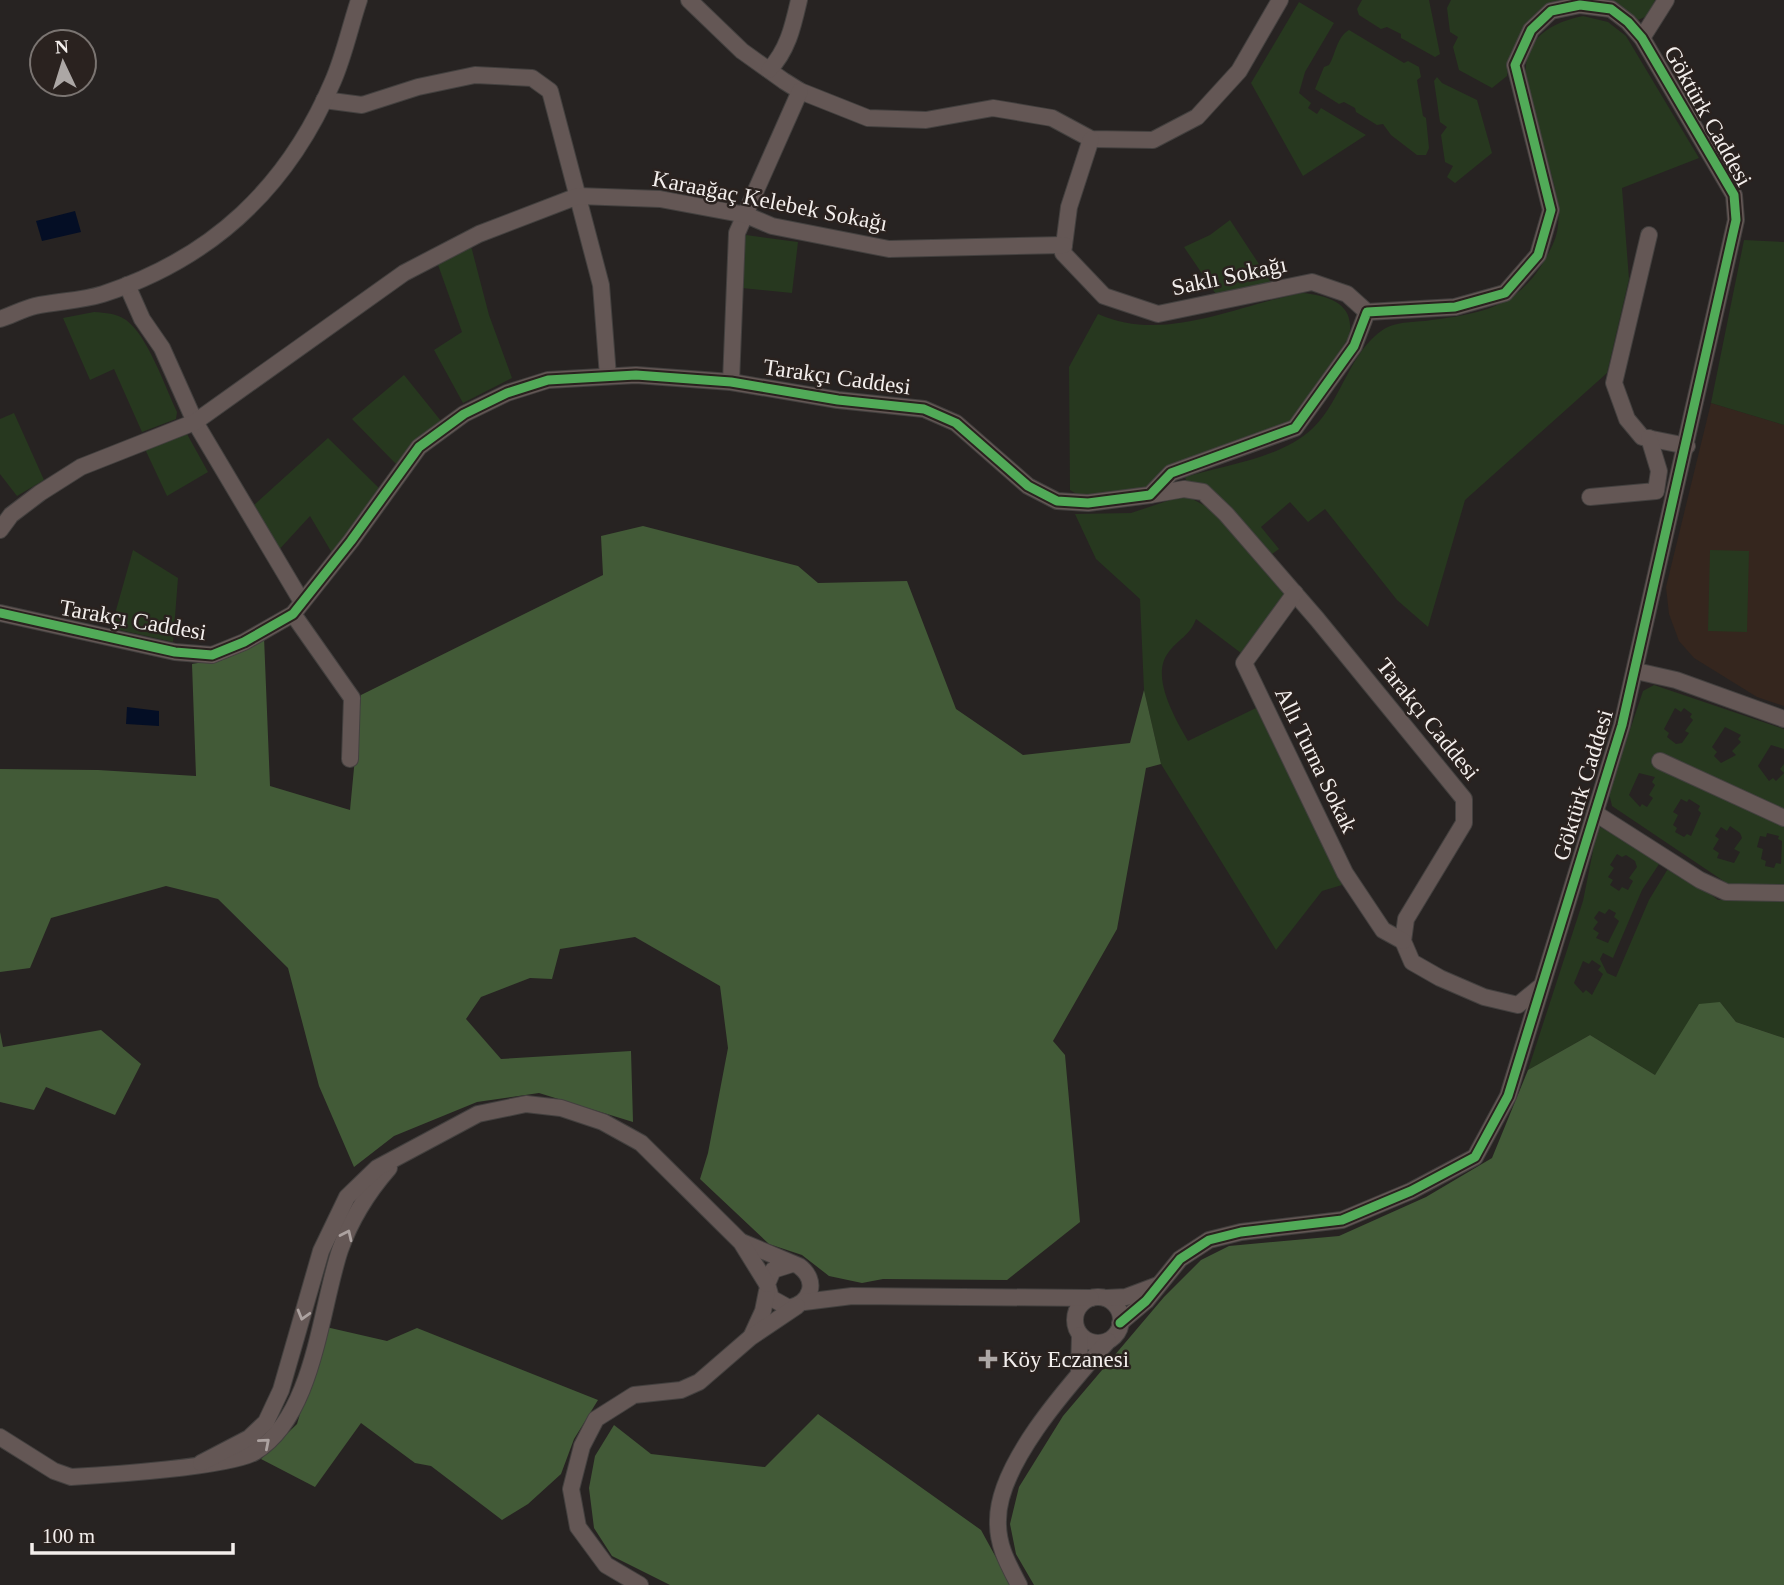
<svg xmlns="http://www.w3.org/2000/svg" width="1784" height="1585" font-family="Georgia,serif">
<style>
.education{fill:#35261e}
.green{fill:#27381f;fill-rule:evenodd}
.forest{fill:#425a37}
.water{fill:#040e25}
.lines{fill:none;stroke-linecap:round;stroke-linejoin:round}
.street-casing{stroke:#43403f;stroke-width:18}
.street{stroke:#645755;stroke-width:16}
.cycleway-casing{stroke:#2a221f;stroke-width:13}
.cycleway{stroke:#51ab58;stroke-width:9}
.oneway{stroke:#aca2a0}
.poi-dot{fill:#aca7a5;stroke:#2a221f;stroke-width:2.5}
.labels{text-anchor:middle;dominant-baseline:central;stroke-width:5;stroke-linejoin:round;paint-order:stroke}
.street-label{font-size:23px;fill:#f3eeec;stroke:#2a221f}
.poi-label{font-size:23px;fill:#f3eeec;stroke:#2a221f;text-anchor:start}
</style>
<rect width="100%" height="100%" fill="#272322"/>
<polygon class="education" points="1711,403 1784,425 1784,706 1757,697 1694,658 1679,641 1669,614 1666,587"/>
<g class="green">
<polygon points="1362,0 1429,0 1440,54 1435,57 1401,38 1401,34 1387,27 1381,29 1359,15 1357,9"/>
<path d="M 1451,0 L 1559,0 C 1526,9 1513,45 1507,76 L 1492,88 L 1459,70 L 1453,47 L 1458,37 L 1450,32 L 1447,8 Z"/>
<polygon points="1612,0 1655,0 1647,16 1638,20"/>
<polygon points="1299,2 1334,23 1305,72 1299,93 1311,103 1308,108 1317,114 1321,108 1366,135 1303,176 1251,83"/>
<path d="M 1583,16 L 1608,22 L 1626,36 L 1699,158 L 1622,188 L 1629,279 L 1607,373 L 1465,500 L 1428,627 L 1397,600 L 1325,509 L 1308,522 L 1290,502 L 1261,527 L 1279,549 L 1268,557 L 1187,483 L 1185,477 C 1225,465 1282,458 1313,428 C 1342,400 1349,352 1384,329 C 1395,322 1412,322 1425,321 C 1489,313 1524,306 1553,244 C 1586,173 1455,42 1583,16 Z"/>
<path d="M 1349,30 L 1404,63 L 1408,61 L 1419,67 L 1421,77 L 1417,80 L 1423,116 L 1426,118 L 1429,148 L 1426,155 L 1417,155 L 1391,135 L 1383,124 L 1377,125 L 1356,112 L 1355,108 L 1344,102 L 1339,104 L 1315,89 L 1324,67 L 1329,65 C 1336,54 1336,38 1349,30 Z"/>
<polygon points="1437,77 1442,83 1477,100 1492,153 1455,183 1447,177 1453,166 1445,162 1441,135 1447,127 1440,122 1434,81"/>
<polygon points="1230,220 1272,284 1220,300 1184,247 1210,235"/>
<polygon points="746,235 798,242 792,293 742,288 743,240"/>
<polygon points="1744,240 1784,242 1784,425 1711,403"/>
<polygon points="471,246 489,315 512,378 463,403 434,350 462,332 437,262"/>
<path d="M 1303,293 C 1330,296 1356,304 1349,337 L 1292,424 L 1171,470 L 1145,488 L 1081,497 L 1070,490 L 1069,367 L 1098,314 C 1165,344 1236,305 1303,293 Z"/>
<path d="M 94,312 C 106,313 116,313 126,320 C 148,336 165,387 177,412 L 176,419 L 142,432 L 114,369 L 90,380 L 63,318 Z"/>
<polygon points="404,375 441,421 419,439 397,465 352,419"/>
<polygon points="14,413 44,480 17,496 0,474 0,419"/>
<polygon points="187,434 208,472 167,496 145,449"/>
<polygon points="328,438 381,490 332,553 310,516 276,553 253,506"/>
<path d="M 1185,495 L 1211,509 L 1284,594 L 1241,653 L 1196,619 C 1190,636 1178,639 1168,653 C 1150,677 1176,720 1188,741 L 1256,708 L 1342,885 L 1322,891 L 1276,950 L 1161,764 L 1144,690 L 1140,599 L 1096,559 L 1075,514 L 1131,513 Z"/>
<polygon points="133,550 178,578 173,642 111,628"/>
<polygon points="1710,550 1749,551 1747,632 1708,631"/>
<path d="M 1654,685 L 1784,729 L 1784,749 L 1771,745 L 1758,766 L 1769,781 L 1773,778 L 1776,781 L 1784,773 L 1780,769 L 1784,764 L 1784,885 L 1728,884 L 1612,806 L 1609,793 L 1643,691 ZM 1675,708 L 1681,712 L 1684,708 L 1692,714 L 1690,717 L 1693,720 L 1685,731 L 1689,733 L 1682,743 L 1676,744 L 1667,737 L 1669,733 L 1664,729 ZM 1725,727 L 1741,735 L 1738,739 L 1741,742 L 1732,751 L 1736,755 L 1721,763 L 1714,756 L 1717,752 L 1712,747 ZM 1639,773 L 1655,777 L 1652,782 L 1655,785 L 1649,795 L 1653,798 L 1647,807 L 1642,804 L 1640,807 L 1629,795 ZM 1681,799 L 1687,802 L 1689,799 L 1700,806 L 1698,810 L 1701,813 L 1691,836 L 1687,834 L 1684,837 L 1675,832 L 1677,828 L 1673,825 L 1678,815 L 1673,812 ZM 1730,826 L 1740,833 L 1742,838 L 1734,849 L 1740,852 L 1734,863 L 1717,858 L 1719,853 L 1713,849 L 1719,839 L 1715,836 L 1721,827 L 1727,831 ZM 1767,833 L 1779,836 L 1778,839 L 1782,841 L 1781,864 L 1776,863 L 1774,868 L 1765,866 L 1766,861 L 1761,859 L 1763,849 L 1757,847 L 1760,836 L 1766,837 Z"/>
<path d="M 1598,826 L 1661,861 L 1642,890 L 1613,958 L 1603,953 L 1600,959 L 1607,973 L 1616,977 L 1649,900 L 1669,867 L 1675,867 L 1718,900 L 1784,900 L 1784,1038 L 1736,1022 L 1720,1002 L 1655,1075 L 1590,1035 L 1528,1070 L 1583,901 ZM 1617,854 L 1622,857 L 1626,855 L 1635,861 L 1637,867 L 1629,878 L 1633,881 L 1628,890 L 1622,887 L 1619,891 L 1610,885 L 1613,880 L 1608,877 L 1614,868 L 1610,865 ZM 1609,909 L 1616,913 L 1614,917 L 1619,921 L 1608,943 L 1596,938 L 1599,933 L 1593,929 L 1598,922 L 1594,918 L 1599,911 L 1605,914 ZM 1592,960 L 1601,966 L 1598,970 L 1603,974 L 1592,995 L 1586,990 L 1583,993 L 1574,983 L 1583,961 L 1589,964 Z"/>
</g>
<g class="forest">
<polygon points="643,526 798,566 818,583 907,581 956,709 1023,755 1130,743 1144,690 1161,764 1146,768 1117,929 1053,1041 1065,1055 1080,1222 1007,1280 883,1279 862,1283 829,1276 802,1255 769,1244 700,1179 708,1153 728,1048 720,986 635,937 560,949 552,979 530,978 481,997 466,1019 501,1059 631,1051 633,1122 539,1093 477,1102 394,1136 354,1167 319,1086 288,968 218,899 166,886 51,918 30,968 0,972 0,769 98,770 196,776 192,664 227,658 264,637 270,786 350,810 361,695 603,575 601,536"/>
<polygon points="1720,1002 1736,1022 1784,1038 1784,1585 1034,1585 1016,1554 1010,1524 1019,1487 1063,1416 1164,1297 1201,1260 1229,1246 1339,1236 1426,1197 1492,1158 1528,1070 1590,1035 1655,1075 1699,1004"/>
<polygon points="101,1030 141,1064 115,1115 46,1087 34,1110 0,1102 0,1032 3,1047"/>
<polygon points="326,1327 387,1341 417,1328 598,1400 574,1439 561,1474 528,1504 502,1520 431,1466 415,1463 361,1423 315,1487 261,1459 297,1424"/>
<polygon points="818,1414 981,1530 1011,1585 670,1585 612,1556 594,1528 589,1488 595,1456 614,1425 651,1454 765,1467"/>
</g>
<g class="water">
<polygon points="75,211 81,232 42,241 36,221"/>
<polygon points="127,707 159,711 159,726 126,724"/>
</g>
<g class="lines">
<g class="street-casing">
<g id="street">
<polyline points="689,0 742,51 784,81 800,91 868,118 926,120 993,108 1052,118 1091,139 1153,140 1197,117 1239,71 1280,0"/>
<polyline points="1642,38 1666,0"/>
<path d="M 769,70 C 788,50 793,26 799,0"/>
<polyline points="324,100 362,105 418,87 475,75 532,78 550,91 601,285 608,376"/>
<polyline points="1091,139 1069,207 1063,253 1104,296 1158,314 1312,282 1347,294 1367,312"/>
<polyline points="1649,235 1614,383 1627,419 1642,437 1687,446"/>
<polyline points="127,285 142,319 162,348 195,422 302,602"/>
<path d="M 0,319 C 12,315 23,309 35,306 C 57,301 81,301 103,294 C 213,258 288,187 333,81 C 344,56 350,27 359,0"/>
<polyline points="731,382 737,233 800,91"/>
<polyline points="1150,495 1184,489 1203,492 1226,514 1317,619 1464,799 1464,823 1406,919 1403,941 1412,962 1440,978 1484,997 1518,1005 1540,987"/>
<polyline points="1590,497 1656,491 1659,471 1649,438"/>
<polyline points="0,530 11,515 40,493 81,467 195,422 404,273 479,234 578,196 660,199 746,215 772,226 889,249 1064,245"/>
<polyline points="1295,593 1244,663 1345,873 1383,930 1403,941"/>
<polyline points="0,613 175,652 212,655 244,642 293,614 351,541 419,447 464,414 507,393 548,380 636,375 731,382 838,400 924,409 956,423 1028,486 1057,501 1088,503 1150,495 1171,473 1295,428 1354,346 1367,312 1455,307 1505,293 1538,255 1551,210 1515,65 1531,30 1551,11 1580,5 1611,9 1628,22 1642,38 1734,195 1736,220 1622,725 1508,1096 1475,1157 1411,1191 1342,1220 1241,1232 1209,1240 1180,1259 1146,1301 1120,1323"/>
<polyline points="293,614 352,698 350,759"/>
<polyline points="1636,671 1676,680 1784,719"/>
<polyline points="1660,761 1784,818"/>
<polyline points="1595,813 1700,880 1726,892 1784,893"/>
<path d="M 742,1242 L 799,1266 C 819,1281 811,1303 789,1308 L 771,1298 L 767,1284 L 773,1270 L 792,1264"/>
<circle cx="1098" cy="1320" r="23"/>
<polyline points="1106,1298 1126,1297 1158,1285"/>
<polyline points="804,1302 852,1296 1091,1298"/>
<polyline points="752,1335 763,1311 767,1291"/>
<polyline points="1079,1373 1080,1335"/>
<path d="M 0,1437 L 54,1471 L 71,1477 C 106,1475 230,1467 255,1452 C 314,1416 320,1310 340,1250 C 351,1219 368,1192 389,1168"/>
<polyline points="201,1463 249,1438 266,1422 281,1390 321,1251 347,1197 377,1168 478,1114 526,1104 561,1108 603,1122 641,1143 741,1242 767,1284"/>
<polyline points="640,1585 606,1565 578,1527 571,1489 582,1446 596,1419 634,1395 681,1390 699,1382 751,1337 797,1306"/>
<path d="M 1019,1585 C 1008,1564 997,1545 998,1520 C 998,1463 1071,1383 1108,1341"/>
</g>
</g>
<use href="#street" class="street"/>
<g class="cycleway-casing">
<polyline id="cycleway" points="0,613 175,652 212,655 244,642 293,614 351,541 419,447 464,414 507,393 548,380 636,375 731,382 838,400 924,409 956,423 1028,486 1057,501 1088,503 1150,495 1171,473 1295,428 1354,346 1367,312 1455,307 1505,293 1538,255 1551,210 1515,65 1531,30 1551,11 1580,5 1611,9 1628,22 1642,38 1734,195 1736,220 1622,725 1508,1096 1475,1157 1411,1191 1342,1220 1241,1232 1209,1240 1180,1259 1146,1301 1120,1323"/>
</g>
<use href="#cycleway" class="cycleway"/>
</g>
<defs><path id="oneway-chevron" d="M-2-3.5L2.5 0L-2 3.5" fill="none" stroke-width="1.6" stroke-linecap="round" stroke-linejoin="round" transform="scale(1.75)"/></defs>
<g class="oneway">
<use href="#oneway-chevron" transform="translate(347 1235) rotate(-65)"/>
<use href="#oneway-chevron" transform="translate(303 1315) rotate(106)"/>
<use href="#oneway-chevron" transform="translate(265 1443) rotate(-41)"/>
</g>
<path class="poi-dot" d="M984.5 1348.5h7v7h7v7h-7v7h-7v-7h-7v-7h7z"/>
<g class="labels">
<g class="street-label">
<text transform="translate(1708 116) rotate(61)">Göktürk Caddesi</text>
<text transform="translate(770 201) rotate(11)">Karaağaç Kelebek Sokağı</text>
<text transform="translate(1229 276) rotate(-12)">Saklı Sokağı</text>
<text transform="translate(837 377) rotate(8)">Tarakçı Caddesi</text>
<text transform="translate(133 620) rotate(10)">Tarakçı Caddesi</text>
<text transform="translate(1428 719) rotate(51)">Tarakçı Caddesi</text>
<text transform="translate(1316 760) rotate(64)">Allı Turna Sokak</text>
<text transform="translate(1583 785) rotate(-73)">Göktürk Caddesi</text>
</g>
<g class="poi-label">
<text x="1002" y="1359">Köy Eczanesi</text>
</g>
</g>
<g transform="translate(63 63) rotate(356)"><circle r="33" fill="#2a221f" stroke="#7a7471" stroke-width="2"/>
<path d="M0-5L12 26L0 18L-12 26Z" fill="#aca7a5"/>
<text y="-10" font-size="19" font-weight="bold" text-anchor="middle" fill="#f3eeec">N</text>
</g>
<path d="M32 1543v10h201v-10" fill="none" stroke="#f3eeec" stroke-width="3.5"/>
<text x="42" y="1543" font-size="21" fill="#f3eeec" stroke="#2a221f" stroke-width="5" paint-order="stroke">100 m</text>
</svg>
